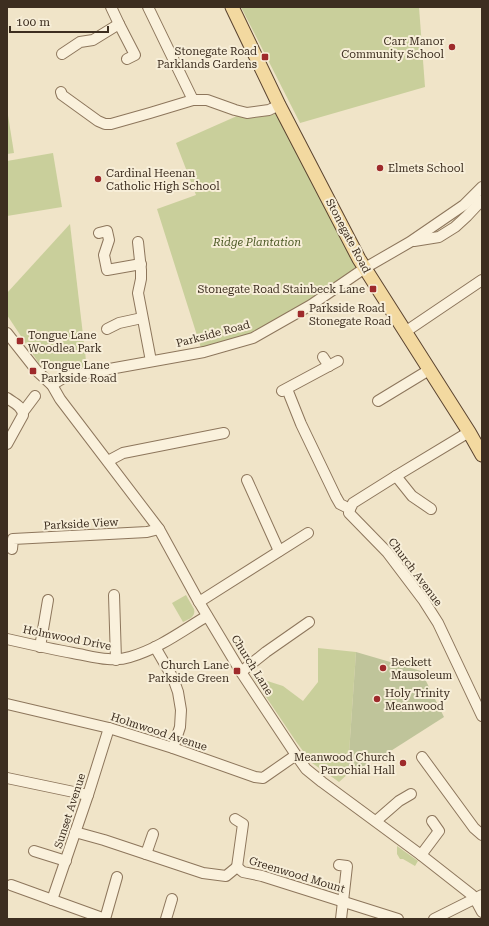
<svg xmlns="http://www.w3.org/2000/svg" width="489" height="926" font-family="'Roboto Serif',serif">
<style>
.green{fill:#c9cf9b}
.cemetery{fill:#bfc49a}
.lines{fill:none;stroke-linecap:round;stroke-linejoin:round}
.minor-casing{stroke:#8d765c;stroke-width:12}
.major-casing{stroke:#5b4430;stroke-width:15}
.minor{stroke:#faf1dc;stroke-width:10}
.major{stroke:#f3d9a0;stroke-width:13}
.poi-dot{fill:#9e2a2b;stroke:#f7eed8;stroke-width:1.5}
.labels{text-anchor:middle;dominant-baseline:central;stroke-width:4;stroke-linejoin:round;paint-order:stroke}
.poi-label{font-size:11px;fill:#3d2e20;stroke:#f7eed8;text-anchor:start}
.street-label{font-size:11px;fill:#3d2e20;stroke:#f7eed8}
.park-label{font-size:11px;font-style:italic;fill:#4d5a26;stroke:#f7eed8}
</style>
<rect width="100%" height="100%" fill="#f0e4c8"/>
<g class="green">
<polygon points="241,7 419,7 425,87 300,123"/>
<polygon points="7,109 14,153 7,154"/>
<path d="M 278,113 L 359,266 L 309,303 L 250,334 L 201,348 L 157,209 L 196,195 L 176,143 L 237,116 C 253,119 263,117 278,113 Z"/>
<polygon points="53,153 62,207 7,216 7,161"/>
<polygon points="70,224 87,369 60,371 40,365 7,315 7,293"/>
<path d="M 186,595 L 194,609 C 196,617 189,619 183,622 L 172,603 Z"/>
<polygon points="318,648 356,652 348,768 350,772 339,782 312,763 297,743 252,676 283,686 303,701 318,682"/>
<polygon points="397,846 418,861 415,866 403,859 400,859 397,854"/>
</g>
<polygon class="cemetery" points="356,652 421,671 444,717 375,761 350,772 348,768"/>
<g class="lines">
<g class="minor-casing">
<g id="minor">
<polyline points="111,7 119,24 135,55 127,59"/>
<polyline points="148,7 193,100"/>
<polyline points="62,54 80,42 93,40 119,24"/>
<polyline points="61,92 62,95 98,121 105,124 111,124 150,113 193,100 207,100 235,110 247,113 269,110 279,105"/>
<polyline points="99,233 107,231 109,240 104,255 107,270 141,264"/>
<polyline points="414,241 439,237 455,227 467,216 482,200"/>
<polyline points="138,242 141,270 141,279 138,293 151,361"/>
<polyline points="107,329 119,323 142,318"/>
<polyline points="405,332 482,280"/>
<polyline points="7,333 37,371 52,385 60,399 159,529 199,602 241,672 296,755 306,769 322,782 421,855 472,895 475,899 482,912"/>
<polyline points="323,357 329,366"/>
<polyline points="52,385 65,377 204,352 253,338 311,305 365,268 410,242 464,205 482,187"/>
<polyline points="287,389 301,424 336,497 340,504 350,509 349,513 387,552 424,601 438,623 482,716"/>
<polyline points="282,391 338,361"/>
<path d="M 7,398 C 14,403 22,406 23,415 L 7,444"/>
<polyline points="378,401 429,370"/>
<polyline points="23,412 35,396"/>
<polyline points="108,461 123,453 224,433"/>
<polyline points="396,476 412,496 431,509"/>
<polyline points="247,480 279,551"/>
<polyline points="350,509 353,503 396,476 469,432"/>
<polyline points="12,549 13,539 147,532 159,529"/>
<polyline points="114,595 116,660"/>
<polyline points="199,602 308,533"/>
<path d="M 7,639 C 29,644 51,649 73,653 C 91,656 112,663 130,657 C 158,649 182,631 207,616"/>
<polyline points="40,647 48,600"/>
<polyline points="155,647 173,678 178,692 181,710 180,727 173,748"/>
<polyline points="241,672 266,652 309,622"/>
<polyline points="7,704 109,728 173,748 255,777 263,778 296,755"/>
<polyline points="422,757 474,828 482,835"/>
<polyline points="7,778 88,795"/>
<polyline points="235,819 243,824 237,867"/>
<polyline points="376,821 399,801 411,794"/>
<polyline points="75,832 104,840 203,873 226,876 237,867 243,872 262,876 398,919"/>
<polyline points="34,851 66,861"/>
<polyline points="146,854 153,834"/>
<polyline points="421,855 439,831 432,821"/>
<polyline points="339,865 347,866 341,919"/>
<polyline points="11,885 105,919"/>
<polyline points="52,900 88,795 109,728"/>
<polyline points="105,919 117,877"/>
<polyline points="166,919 172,899"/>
<polyline points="434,919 482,895"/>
</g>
</g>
<g class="major-casing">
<polyline id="major" points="232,7 279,105 359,259 469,432 482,455"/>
</g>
<use href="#minor" class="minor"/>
<use href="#major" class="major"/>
</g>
<g class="poi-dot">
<circle cx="452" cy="47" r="4"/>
<rect x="261" y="53" width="8" height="8" rx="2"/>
<circle cx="380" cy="168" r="4"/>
<circle cx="98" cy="179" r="4"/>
<rect x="369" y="285" width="8" height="8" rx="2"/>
<rect x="297" y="310" width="8" height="8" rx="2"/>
<rect x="16" y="337" width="8" height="8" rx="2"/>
<rect x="29" y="367" width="8" height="8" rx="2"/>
<circle cx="383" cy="668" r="4"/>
<rect x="233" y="667" width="8" height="8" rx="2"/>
<circle cx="377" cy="699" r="4"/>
<circle cx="403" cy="763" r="4"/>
</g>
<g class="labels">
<g class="poi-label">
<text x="444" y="41" text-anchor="end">Carr Manor<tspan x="444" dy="13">Community School</tspan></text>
<text x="257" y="51" text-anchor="end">Stonegate Road<tspan x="257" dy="13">Parklands Gardens</tspan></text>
<text x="388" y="168">Elmets School</text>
<text x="106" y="173">Cardinal Heenan<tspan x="106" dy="13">Catholic High School</tspan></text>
<text x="365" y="289" text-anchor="end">Stonegate Road Stainbeck Lane</text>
<text x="309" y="308">Parkside Road<tspan x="309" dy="13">Stonegate Road</tspan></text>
<text x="28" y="335">Tongue Lane<tspan x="28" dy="13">Woodlea Park</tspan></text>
<text x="41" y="365">Tongue Lane<tspan x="41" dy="13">Parkside Road</tspan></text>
<text x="391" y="662">Beckett<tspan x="391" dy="13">Mausoleum</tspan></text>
<text x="229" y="665" text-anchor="end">Church Lane<tspan x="229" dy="13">Parkside Green</tspan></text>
<text x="385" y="693">Holy Trinity<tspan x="385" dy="13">Meanwood</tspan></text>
<text x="395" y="757" text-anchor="end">Meanwood Church<tspan x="395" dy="13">Parochial Hall</tspan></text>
</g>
<g class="street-label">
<text transform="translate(348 236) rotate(62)">Stonegate Road</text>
<text transform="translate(213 334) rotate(-15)">Parkside Road</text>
<text transform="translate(81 524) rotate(-3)">Parkside View</text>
<text transform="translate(415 572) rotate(53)">Church Avenue</text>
<text transform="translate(67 638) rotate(11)">Holmwood Drive</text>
<text transform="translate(252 665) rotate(58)">Church Lane</text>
<text transform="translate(159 732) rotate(18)">Holmwood Avenue</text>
<text transform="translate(70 811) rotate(-72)">Sunset Avenue</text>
<text transform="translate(297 875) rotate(17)">Greenwood Mount</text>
</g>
<g class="park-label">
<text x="257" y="242">Ridge Plantation</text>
</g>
</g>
<rect width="489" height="926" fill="none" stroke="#3d2e20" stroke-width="16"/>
<path d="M10 26v6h98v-6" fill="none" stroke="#3d2e20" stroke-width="2"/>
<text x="16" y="26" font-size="12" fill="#3d2e20" stroke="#f7eed8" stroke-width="3" paint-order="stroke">100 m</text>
</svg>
